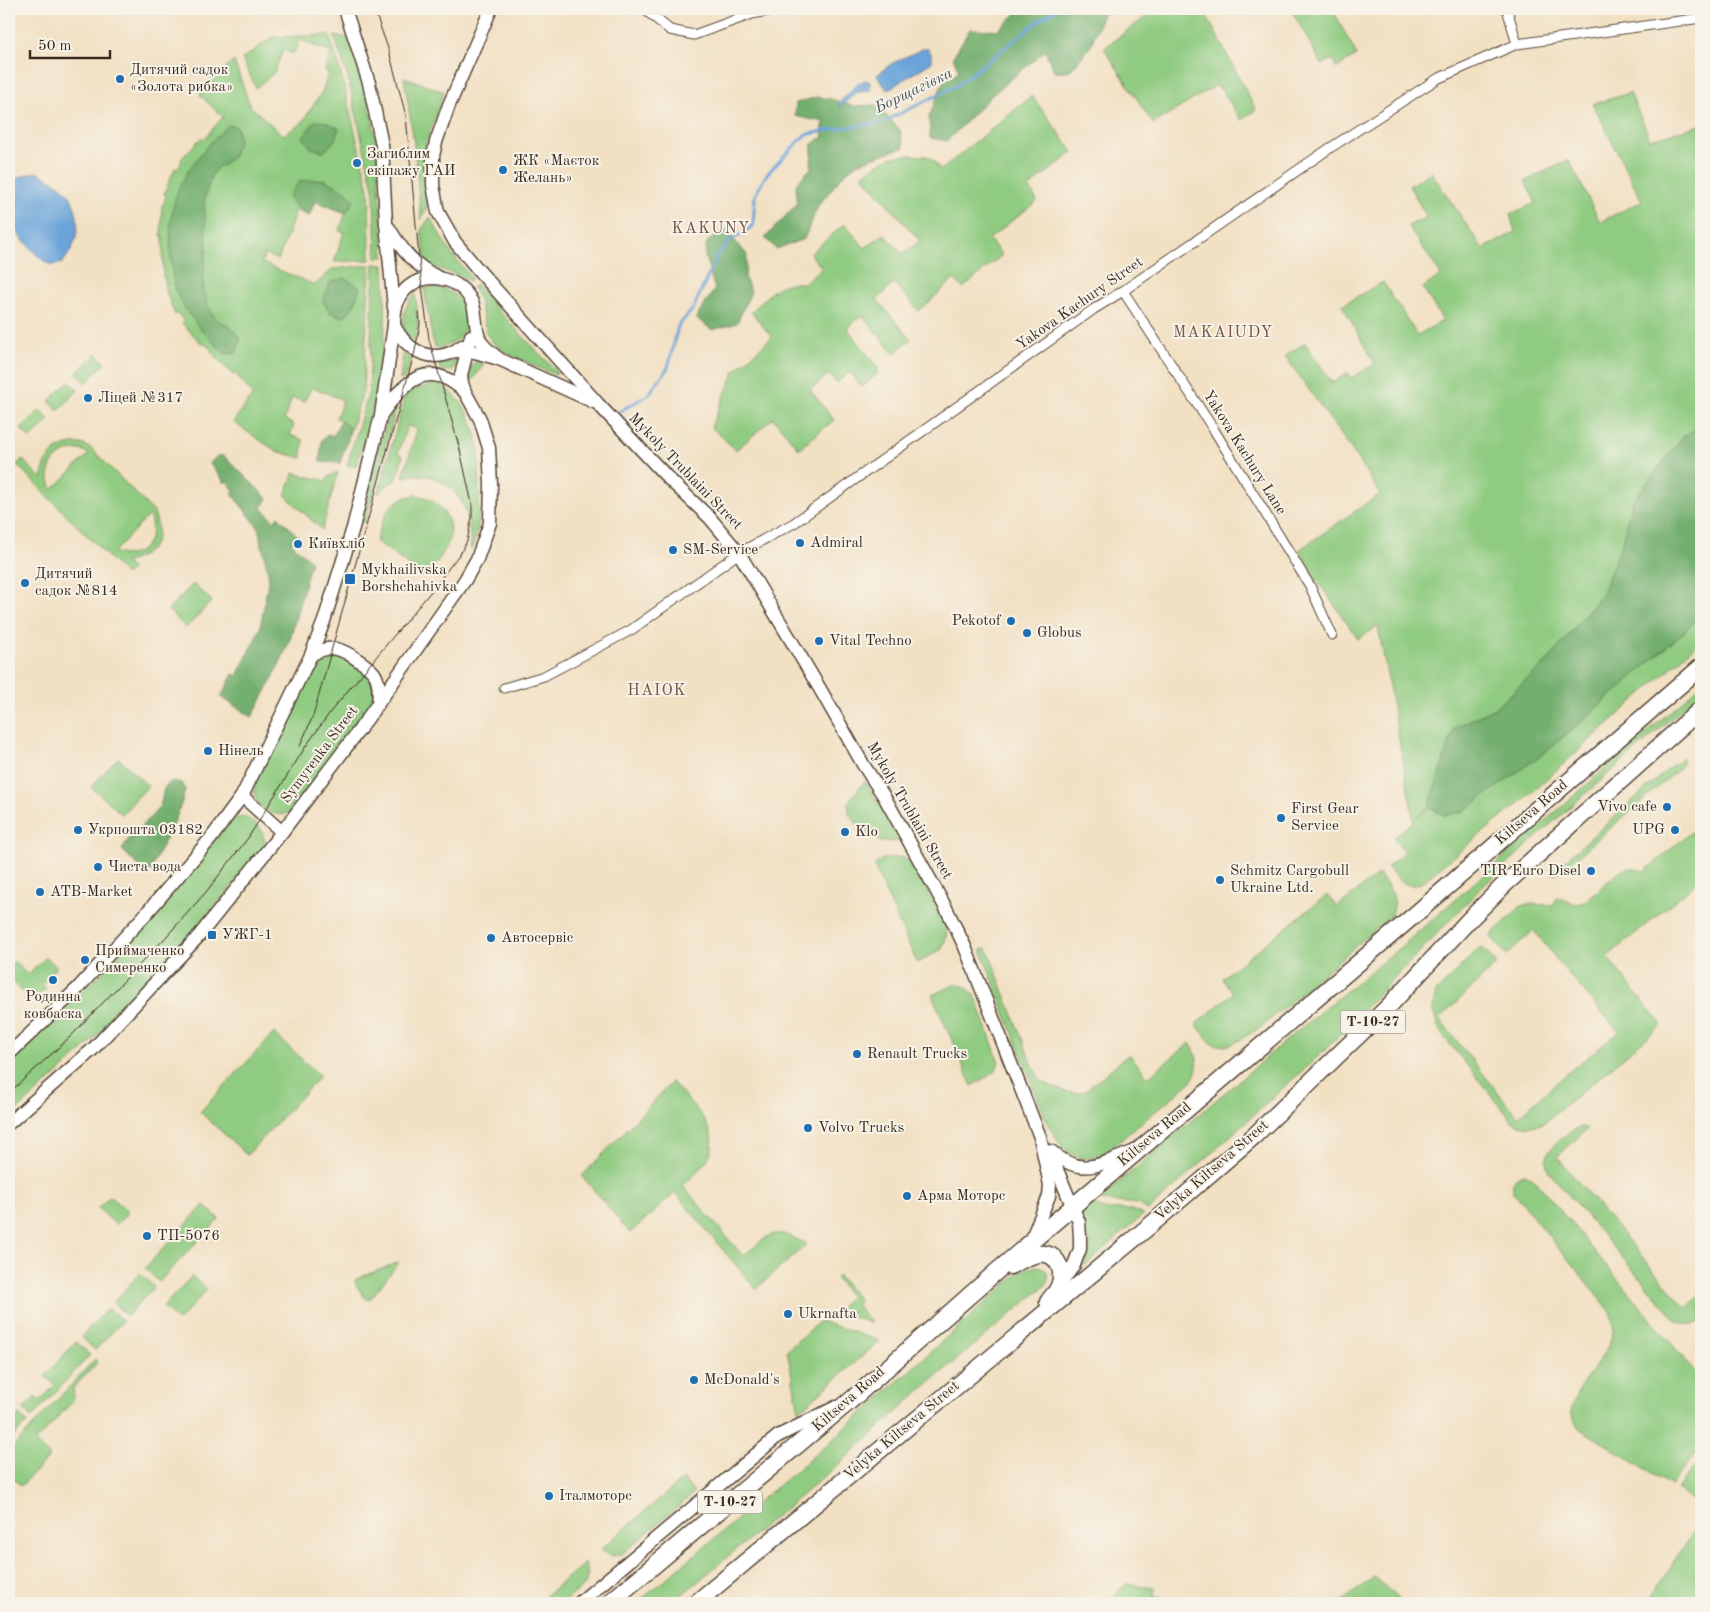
<svg xmlns="http://www.w3.org/2000/svg" width="1710" height="1612" font-family="'Old Standard TT',serif">
<style>
.green{fill:#8fcb80;stroke:#657a4f;fill-rule:evenodd}
.forest{fill:#73af6e;stroke:#576c46}
.water{fill:#6ba4da;stroke:#53677c}
.lines{fill:none;stroke-linecap:round;stroke-linejoin:round}
.stream{stroke:#6ba4da;stroke-width:3}
.street-casing{stroke:#564537;stroke-width:11}
.secondary-casing{stroke:#564537;stroke-width:15}
.highway-casing{stroke:#564537;stroke-width:19}
.street{stroke:#fff;stroke-width:9}
.secondary{stroke:#fff;stroke-width:12}
.highway{stroke:#fff;stroke-width:16}
.tram{stroke:#3b2a1e;stroke-width:1}
.poi-dot{fill:#1f6fb2;stroke:#f7f3e8;stroke-width:2}
.labels{text-anchor:middle;dominant-baseline:central;stroke-width:4;stroke-linejoin:round;paint-order:stroke}
.shield{fill:#f7f3e8;stroke:#73665b;stroke-width:1}
.shield-label{font-size:14px;font-weight:bold;fill:#3b2a1e}
.poi-label{font-size:15px;fill:#3b2a1e;stroke:#f7f3e8;text-anchor:start}
.street-label{font-size:15px;fill:#3b2a1e;stroke:#f7f3e8}
.water-label{font-size:16px;font-style:italic;fill:#4c5560;stroke:#f7f3e8}
.neighbourhood-label{font-size:16px;letter-spacing:1px;fill:#78564a;stroke:#f7f3e8}
</style>
<rect width="100%" height="100%" fill="#f7f3e8"/>
<filter id="ink" filterUnits="userSpaceOnUse"><feTurbulence type="fractalNoise" baseFrequency=".02" numOctaves="2"/><feDisplacementMap in="SourceGraphic" scale="10" xChannelSelector="R" yChannelSelector="G"/><feConvolveMatrix kernelMatrix="1 2 1 2 8 2 1 2 1" color-interpolation-filters="sRGB"/></filter>
<filter id="wash" filterUnits="userSpaceOnUse"><feTurbulence type="fractalNoise" baseFrequency=".0096" numOctaves="4" result="noise"/><feDisplacementMap in="SourceGraphic" scale="20" xChannelSelector="R" yChannelSelector="G"/><feGaussianBlur stdDeviation="1.12" result="paint"/><feColorMatrix in="noise" values="0 0 0 0 0 0 0 0 0 0 0 0 0 0 0 0 0 1.4 0 .05"/><feComposite in="paint" operator="in"/></filter>
<g filter="url(#wash)">
<rect width="100%" height="100%" fill="#f2e0c3"/>
<g class="green">
<polygon points="1156,9 1203,9 1256,110 1241,120 1221,89 1215,86 1153,124 1104,48"/>
<polygon points="1291,9 1332,9 1357,55 1337,68 1332,59 1322,65"/>
<polygon points="329,35 339,66 369,189 370,260 334,262 344,232 339,231 346,213 315,201 309,216 296,211 278,260 264,254 262,263 315,285 333,269 370,265 363,391 340,463 320,462 322,440 328,434 334,436 341,421 336,418 343,400 312,387 304,402 292,398 284,419 294,425 290,435 303,440 302,458 276,451 233,422 253,395 235,373 233,375 211,352 212,350 204,343 202,344 182,323 184,321 178,314 175,315 165,288 166,286 164,277 163,277 163,236 161,236 162,205 164,204 166,195 164,194 175,168 177,169 182,161 181,159 202,137 204,139 222,118 224,118 200,95 204,85 234,61 250,106 283,135 301,124 322,92 329,73 325,71 331,53 301,40 293,54 283,50 274,73 256,88 242,59 273,37"/>
<polygon points="334,36 351,38 366,84 376,140 384,257 376,257 374,193 348,78"/>
<polygon points="404,77 444,92 426,143 423,184 427,208 421,220 414,143"/>
<path d="M 1630,93 L 1650,139 L 1701,125 L 1701,426 L 1683,437 L 1632,502 L 1620,550 L 1601,595 L 1547,662 L 1495,708 L 1454,728 L 1429,807 L 1416,818 L 1429,808 L 1444,815 L 1462,812 L 1552,747 L 1686,630 L 1701,614 L 1701,641 L 1523,800 L 1421,883 C 1404,890 1398,878 1387,867 L 1405,852 L 1393,838 L 1414,821 L 1378,626 L 1358,639 L 1316,579 L 1299,550 L 1380,494 L 1354,453 L 1285,356 L 1305,343 L 1332,383 L 1348,373 L 1351,378 L 1375,364 L 1342,305 L 1383,282 L 1417,335 L 1443,321 L 1423,288 L 1441,275 L 1408,226 L 1427,217 L 1409,186 L 1431,172 L 1483,249 L 1515,232 L 1510,214 L 1536,203 L 1525,181 L 1569,160 L 1600,222 L 1642,201 L 1593,104 Z"/>
<path d="M 1032,96 L 1073,152 L 1029,187 L 1037,201 L 989,239 L 1002,255 L 963,288 L 954,279 L 919,311 L 894,283 L 877,300 L 911,339 L 894,354 L 862,315 L 847,328 L 878,368 L 878,373 L 862,387 L 850,372 L 836,383 L 829,374 L 810,390 L 834,420 L 799,449 L 773,418 L 736,450 L 711,427 L 735,371 L 772,337 L 751,312 C 772,292 775,282 805,283 L 822,268 L 810,254 L 844,224 L 865,248 L 884,234 L 903,254 L 920,241 L 862,175 C 887,156 899,152 930,157 L 941,170 Z"/>
<path d="M 430,217 L 448,249 L 472,279 L 469,281 C 456,272 440,271 426,263 L 421,230 Z"/>
<path d="M 374,264 L 384,265 C 385,291 386,317 384,342 C 381,385 369,426 356,466 L 347,465 L 369,391 Z"/>
<path d="M 476,284 L 495,307 L 557,372 L 556,375 C 539,367 495,352 488,336 C 482,319 482,302 473,287 Z"/>
<path d="M 438,287 C 442,289 448,290 452,293 C 470,305 472,335 450,344 C 445,346 441,348 435,347 L 432,337 L 424,288 Z"/>
<path d="M 415,293 C 417,307 421,329 414,341 L 407,336 C 400,320 404,306 415,293 Z"/>
<polygon points="403,352 411,360 405,378 400,380"/>
<polygon points="96,353 105,363 86,383 76,373"/>
<polygon points="458,359 453,371 440,370 439,365"/>
<path d="M 476,361 L 483,362 L 483,366 L 470,383 C 467,375 469,367 476,361 Z"/>
<polygon points="69,381 78,390 58,411 49,401"/>
<path d="M 435,383 C 462,392 476,425 479,451 C 480,463 479,474 479,486 C 479,510 481,527 471,550 C 470,537 470,520 464,507 C 457,490 438,475 419,475 C 414,474 408,476 403,477 L 417,429 L 407,426 L 398,453 L 403,456 L 396,480 L 387,485 L 378,494 L 405,396 L 411,391 Z"/>
<path d="M 397,406 L 365,523 L 361,522 C 367,499 382,418 397,406 Z"/>
<polygon points="40,410 49,420 30,439 21,429"/>
<path d="M 72,444 L 82,444 L 92,449 L 154,512 C 164,540 153,555 126,562 L 132,569 L 126,575 L 17,465 L 22,459 L 42,479 C 44,459 53,448 72,444 ZM 73,450 L 82,450 L 89,454 L 52,490 C 44,470 52,455 73,450 ZM 149,515 C 159,540 140,563 114,552 Z"/>
<polygon points="338,472 322,530 285,495 294,473 326,481 328,477"/>
<path d="M 416,495 C 444,500 460,528 443,553 C 438,562 430,569 424,577 L 376,541 C 384,517 387,499 416,495 Z"/>
<polygon points="193,584 212,601 186,628 168,610"/>
<path d="M 331,655 L 344,656 L 365,672 L 374,687 L 373,699 L 291,812 C 279,819 261,811 256,800 C 255,796 254,791 253,788 L 313,665 L 321,656 Z"/>
<polygon points="1701,685 1701,693 1553,822 1480,889 1324,1051 1148,1211 1139,1204 1100,1201 1099,1199 1301,1028 1403,945"/>
<polygon points="1682,757 1683,763 1680,768 1561,871 1556,874 1551,873"/>
<polygon points="118,758 148,786 122,814 91,787"/>
<polygon points="865,781 903,841 882,842 864,833 849,814 848,802"/>
<path d="M 245,817 C 260,825 263,829 265,846 C 216,906 166,965 112,1021 C 79,1055 44,1086 9,1118 L 9,1062 L 100,975 L 159,909 L 232,819 Z"/>
<path d="M 1701,824 L 1701,879 L 1607,957 L 1662,1025 L 1544,1123 C 1532,1127 1524,1128 1513,1122 L 1440,1032 L 1432,1009 L 1436,992 L 1481,946 L 1497,964 L 1439,1019 L 1518,1117 L 1571,1070 L 1619,1032 L 1560,964 L 1534,930 L 1507,955 L 1490,936 L 1520,907 L 1528,904 L 1553,905 L 1556,897 L 1577,904 L 1584,902 L 1619,872 L 1629,868 L 1645,871 Z"/>
<polygon points="903,857 913,864 947,928 946,938 942,949 917,963 874,866 882,859"/>
<path d="M 1379,874 C 1389,889 1400,897 1391,916 L 1261,1027 L 1233,1044 L 1225,1046 L 1212,1044 L 1196,1024 L 1233,993 L 1222,978 L 1327,895 L 1337,907 Z"/>
<path d="M 987,948 L 1031,1062 L 1040,1080 L 1053,1087 L 1067,1092 L 1078,1093 L 1085,1091 L 1129,1054 L 1148,1077 L 1190,1043 C 1199,1057 1200,1068 1191,1082 L 1101,1156 C 1066,1167 1055,1138 1043,1112 L 981,950 Z"/>
<polygon points="46,957 57,967 51,972 53,974 42,984 46,989 32,1001 9,978 9,967 14,961 28,975"/>
<polygon points="956,984 966,987 975,995 999,1062 995,1072 972,1086 932,995"/>
<polygon points="274,1033 320,1076 247,1155 200,1112"/>
<path d="M 672,1082 C 689,1102 726,1133 707,1160 C 701,1170 691,1177 683,1186 L 743,1256 C 772,1234 770,1225 807,1244 L 756,1289 L 675,1193 L 630,1233 L 582,1176 Z"/>
<path d="M 1583,1127 L 1587,1129 L 1557,1157 L 1686,1308 L 1701,1295 L 1701,1322 C 1692,1326 1685,1324 1676,1320 L 1548,1171 C 1547,1166 1545,1160 1548,1154 C 1552,1144 1572,1128 1583,1127 Z"/>
<path d="M 1525,1174 L 1534,1179 L 1701,1379 L 1701,1446 L 1671,1485 L 1579,1428 C 1577,1424 1573,1419 1572,1415 C 1567,1393 1609,1357 1613,1332 C 1614,1326 1612,1319 1611,1312 L 1513,1192 C 1512,1182 1514,1176 1525,1174 Z"/>
<polygon points="110,1196 128,1212 116,1225 98,1208"/>
<path d="M 1093,1203 C 1105,1217 1129,1203 1143,1215 L 1086,1265 L 1084,1265 L 1083,1262 C 1087,1246 1088,1230 1080,1214 Z"/>
<polygon points="204,1205 219,1219 159,1282 145,1268"/>
<polygon points="399,1262 372,1297 368,1299 364,1297 355,1283 356,1279"/>
<path d="M 1038,1266 C 1048,1268 1050,1276 1046,1285 L 923,1388 L 838,1465 L 672,1603 L 637,1603 L 822,1449 L 1022,1270 Z"/>
<polygon points="140,1273 154,1287 127,1316 113,1303"/>
<polygon points="838,1275 859,1299 857,1306 870,1321 870,1323 836,1311 851,1297 835,1277"/>
<polygon points="192,1276 207,1290 178,1321 163,1307"/>
<polygon points="108,1308 123,1321 95,1350 81,1337"/>
<polygon points="820,1321 880,1341 799,1411 787,1350"/>
<polygon points="76,1342 90,1355 31,1418 23,1410 35,1397 40,1401 55,1385 45,1376"/>
<polygon points="95,1359 98,1362 73,1388 74,1397 72,1402 35,1442 50,1456 21,1486 9,1475 9,1452"/>
<polygon points="19,1415 27,1422 9,1442 9,1425"/>
<path d="M 1701,1458 L 1701,1603 L 1648,1603 L 1696,1527 C 1702,1507 1693,1499 1677,1489 Z"/>
<polygon points="683,1479 694,1493 622,1554 611,1556 600,1550"/>
<polygon points="585,1563 588,1573 585,1585 563,1603 537,1603"/>
<polygon points="1375,1577 1402,1603 1340,1603 1374,1577"/>
<polygon points="1126,1584 1155,1588 1154,1597 1148,1603 1106,1603"/>
</g>
<g class="forest">
<polygon points="1021,9 1113,9 1103,14 1090,47 1071,70 1055,73 1045,51 994,93 947,141 930,138 929,117 944,80 959,71 953,57 970,29 998,30"/>
<polygon points="817,97 831,99 854,106 876,105 900,130 904,147 858,163 844,174 818,206 804,239 776,249 765,238 797,204 796,184 811,168 812,144 823,137 823,122 795,116 796,103"/>
<polygon points="315,121 326,122 339,128 334,141 324,152 311,148 303,137"/>
<path d="M 228,125 L 237,127 L 239,140 L 232,158 L 217,168 L 211,176 L 204,202 L 207,244 L 203,282 L 207,305 L 217,320 L 229,326 L 241,338 L 236,353 L 225,354 C 205,335 187,317 176,291 C 170,275 169,231 172,214 C 173,204 178,187 184,178 C 195,158 212,141 228,125 Z"/>
<polygon points="323,179 346,191 354,200 346,213 315,201 309,216 296,207 288,196 300,181"/>
<polygon points="725,229 747,255 745,278 751,292 737,323 712,330 696,318 715,289 705,257 707,242"/>
<polygon points="345,278 360,287 354,306 344,317 331,313 323,302 330,282"/>
<polygon points="341,421 349,427 348,439 340,463 320,462 322,440 328,434 333,437"/>
<polygon points="1701,426 1701,614 1686,630 1552,747 1462,812 1444,815 1429,807 1454,728 1495,708 1547,662 1601,596 1621,546 1632,502 1683,437"/>
<polygon points="217,456 224,456 268,499 261,507 274,521 278,516 298,536 291,543 311,561 289,643 272,680 252,717 221,697 233,674 237,676 260,629 269,577 258,527 232,494 234,491 227,481 225,483 210,463"/>
<path d="M 174,781 L 181,783 L 185,789 C 180,819 161,844 150,872 L 144,871 L 122,850 C 129,833 147,823 158,809 C 166,798 158,786 174,781 Z"/>
<polygon points="1154,1597 1190,1601 1196,1603 1148,1603"/>
</g>
<g class="water">
<polygon points="926,47 931,53 932,62 887,90 877,75 891,64"/>
<polygon points="865,80 870,82 870,90 856,93 840,107 838,104 856,85"/>
<path d="M 36,172 C 48,178 60,184 69,194 C 72,198 73,204 75,208 C 81,229 76,247 62,263 C 59,264 54,265 51,265 C 43,263 19,238 17,231 C 13,223 16,216 9,210 L 9,182 L 22,176 Z"/>
</g>
<g class="lines">
<polyline class="stream" points="620,411 648,395 668,368 678,326 693,309 718,254 733,238 743,234 753,225 755,196 758,189 767,174 805,135 829,130 883,122 956,86 1040,20 1057,9"/>
</g>
</g>
<g filter="url(#ink)">
<g class="lines">
<g class="street-casing">
<g id="street">
<polyline points="644,9 670,30 694,35 752,14 780,9"/>
<polyline points="1507,9 1517,44"/>
<polyline points="1123,291 1214,430 1310,586 1332,635"/>
<polyline points="504,688 544,676 631,630 739,553 794,523 1094,309 1123,291 1330,148 1437,79 1517,44 1701,18"/>
</g>
</g>
<g class="secondary-casing">
<g id="secondary">
<polyline points="345,9 369,83 382,145 386,223 394,308"/>
<polyline points="491,9 449,105 436,142 433,156 433,185 438,212 455,242 481,273 599,405 669,479 710,518 739,553 820,689 864,766 885,798 947,910 965,947 1040,1137 1050,1185 1049,1196 1031,1240"/>
<path d="M 389,228 C 403,252 414,265 439,278"/>
<path d="M 394,325 C 407,352 435,367 462,346"/>
<polyline points="456,351 475,352 499,359 594,402"/>
<path d="M 383,412 C 407,378 430,359 465,392"/>
<path d="M 311,655 C 330,644 341,648 358,660 C 364,664 370,668 374,673 C 380,682 379,694 378,704"/>
<polyline points="242,796 282,832"/>
<path d="M 9,1054 L 77,989 L 144,916 L 212,837 L 242,796 L 311,655 L 324,621 L 353,528 L 381,415 L 394,325 C 394,311 396,300 406,289 C 426,270 460,277 472,302 C 477,313 474,327 480,340 C 484,348 492,353 499,359"/>
<polyline points="9,1123 93,1049 198,937 282,832 360,729 465,580 477,559 490,523 491,484 489,448 480,419 465,392 462,383 461,375 471,336"/>
<path d="M 1051,1151 C 1081,1178 1100,1164 1133,1152"/>
<polyline points="1050,1153 1079,1222 1080,1238 1080,1249 1074,1265 1059,1286"/>
<polyline points="579,1603 778,1436 836,1407"/>
</g>
</g>
<g class="highway-casing">
<g id="highway">
<path d="M 1010,1266 C 1019,1262 1029,1255 1039,1254 C 1057,1251 1065,1271 1059,1286 C 1057,1292 1051,1297 1048,1302"/>
<polyline points="609,1603 850,1401 996,1272 1418,912 1701,667"/>
<polyline points="696,1603 1153,1223 1254,1136 1389,1006 1468,921 1504,885 1701,709"/>
</g>
</g>
<use href="#street" class="street"/>
<use href="#secondary" class="secondary"/>
<use href="#highway" class="highway"/>
<g class="tram">
<polyline points="300,746 313,716 415,351 420,324 419,313"/>
<polyline points="9,1093 71,1036 166,937 206,892 248,838 306,746 331,711 433,589 461,552 467,541 472,517 472,504 460,450 429,339 421,279 406,116 389,51 374,9"/>
</g>
</g>
</g>
<g class="poi-dot">
<circle cx="120" cy="79" r="5"/>
<circle cx="357" cy="163" r="5"/>
<circle cx="503" cy="170" r="5"/>
<circle cx="88" cy="398" r="5"/>
<circle cx="800" cy="543" r="5"/>
<circle cx="298" cy="544" r="5"/>
<circle cx="673" cy="550" r="5"/>
<rect x="344" y="573" width="12" height="12" rx="2.5"/>
<circle cx="25" cy="583" r="5"/>
<circle cx="1011" cy="621" r="5"/>
<circle cx="1027" cy="633" r="5"/>
<circle cx="819" cy="641" r="5"/>
<circle cx="208" cy="751" r="5"/>
<circle cx="1667" cy="807" r="5"/>
<circle cx="1281" cy="818" r="5"/>
<circle cx="78" cy="830" r="5"/>
<circle cx="1675" cy="830" r="5"/>
<circle cx="845" cy="832" r="5"/>
<circle cx="98" cy="867" r="5"/>
<circle cx="1591" cy="871" r="5"/>
<circle cx="1220" cy="880" r="5"/>
<circle cx="40" cy="892" r="5"/>
<rect x="207" y="930" width="10" height="10" rx="2.5"/>
<circle cx="491" cy="938" r="5"/>
<circle cx="85" cy="960" r="5"/>
<circle cx="53" cy="980" r="5"/>
<circle cx="857" cy="1054" r="5"/>
<circle cx="808" cy="1128" r="5"/>
<circle cx="907" cy="1196" r="5"/>
<circle cx="147" cy="1236" r="5"/>
<circle cx="788" cy="1314" r="5"/>
<circle cx="694" cy="1380" r="5"/>
<circle cx="549" cy="1496" r="5"/>
</g>
<g class="labels">
<g class="shield">
<rect x="1340.5" y="1010.5" width="65" height="23" rx="4"/>
<rect x="697.5" y="1490.5" width="65" height="23" rx="4"/>
</g>
<g class="shield-label">
<text x="1373" y="1022">Т-10-27</text>
<text x="730" y="1502">Т-10-27</text>
</g>
<g class="poi-label">
<text x="130" y="70">Дитячий садок<tspan x="130" dy="17">«Золота рибка»</tspan></text>
<text x="367" y="154">Загиблим<tspan x="367" dy="17">екіпажу ГАИ</tspan></text>
<text x="513" y="161">ЖК «Маєток<tspan x="513" dy="17">Желань»</tspan></text>
<text x="98" y="398">Ліцей №317</text>
<text x="810" y="543">Admiral</text>
<text x="308" y="544">Київхліб</text>
<text x="683" y="550">SM-Service</text>
<text x="361" y="570">Mykhailivska<tspan x="361" dy="17">Borshchahivka</tspan></text>
<text x="35" y="574">Дитячий<tspan x="35" dy="17">садок №814</tspan></text>
<text x="1001" y="621" text-anchor="end">Pekotof</text>
<text x="1037" y="633">Globus</text>
<text x="829" y="641">Vital Techno</text>
<text x="218" y="751">Нінель</text>
<text x="1657" y="807" text-anchor="end">Vivo cafe</text>
<text x="1291" y="809">First Gear<tspan x="1291" dy="17">Service</tspan></text>
<text x="88" y="830">Укрпошта 03182</text>
<text x="1665" y="830" text-anchor="end">UPG</text>
<text x="855" y="832">Klo</text>
<text x="108" y="867">Чиста вода</text>
<text x="1230" y="871">Schmitz Cargobull<tspan x="1230" dy="17">Ukraine Ltd.</tspan></text>
<text x="1581" y="871" text-anchor="end">TIR Euro Disel</text>
<text x="50" y="892">ATB-Market</text>
<text x="222" y="935">УЖГ-1</text>
<text x="501" y="938">Автосервіс</text>
<text x="95" y="951">Приймаченко<tspan x="95" dy="17">Симеренко</tspan></text>
<text x="53" y="997" text-anchor="middle">Родинна<tspan x="53" dy="17">ковбаска</tspan></text>
<text x="867" y="1054">Renault Trucks</text>
<text x="818" y="1128">Volvo Trucks</text>
<text x="917" y="1196">Арма Моторс</text>
<text x="157" y="1236">ТП-5076</text>
<text x="798" y="1314">Ukrnafta</text>
<text x="704" y="1380">McDonald's</text>
<text x="559" y="1496">Італмоторс</text>
</g>
<g class="street-label">
<text transform="translate(1080 304) rotate(-35)">Yakova Kachury Street</text>
<text transform="translate(1244 453) rotate(58)">Yakova Kachury Lane</text>
<text transform="translate(685 472) rotate(46)">Mykoly Trublaini Street</text>
<text transform="translate(320 755) rotate(-53)">Symyrenka Street</text>
<text transform="translate(909 811) rotate(60)">Mykoly Trublaini Street</text>
<text transform="translate(1532 813) rotate(-41)">Kiltseva Road</text>
<text transform="translate(1155 1135) rotate(-40)">Kiltseva Road</text>
<text transform="translate(1212 1171) rotate(-41)">Velyka Kiltseva Street</text>
<text transform="translate(849 1400) rotate(-41)">Kiltseva Road</text>
<text transform="translate(902 1431) rotate(-40)">Velyka Kiltseva Street</text>
</g>
<g class="water-label">
<text transform="translate(914 91) rotate(-26)">Борщагівка</text>
</g>
<g class="neighbourhood-label">
<text x="711" y="229">KAKUNY</text>
<text x="1223" y="333">MAKAIUDY</text>
<text x="657" y="691">HAIOK</text>
</g>
</g>
<rect width="1710" height="1612" fill="none" stroke="#f7f3e8" stroke-width="30"/>
<path d="M30 50v8h80v-8" fill="none" stroke="#3b2a1e" stroke-width="2.5"/>
<text x="38" y="50" font-size="15" fill="#3b2a1e" stroke="#f7f3e8" stroke-width="4" paint-order="stroke">50 m</text>
</svg>
